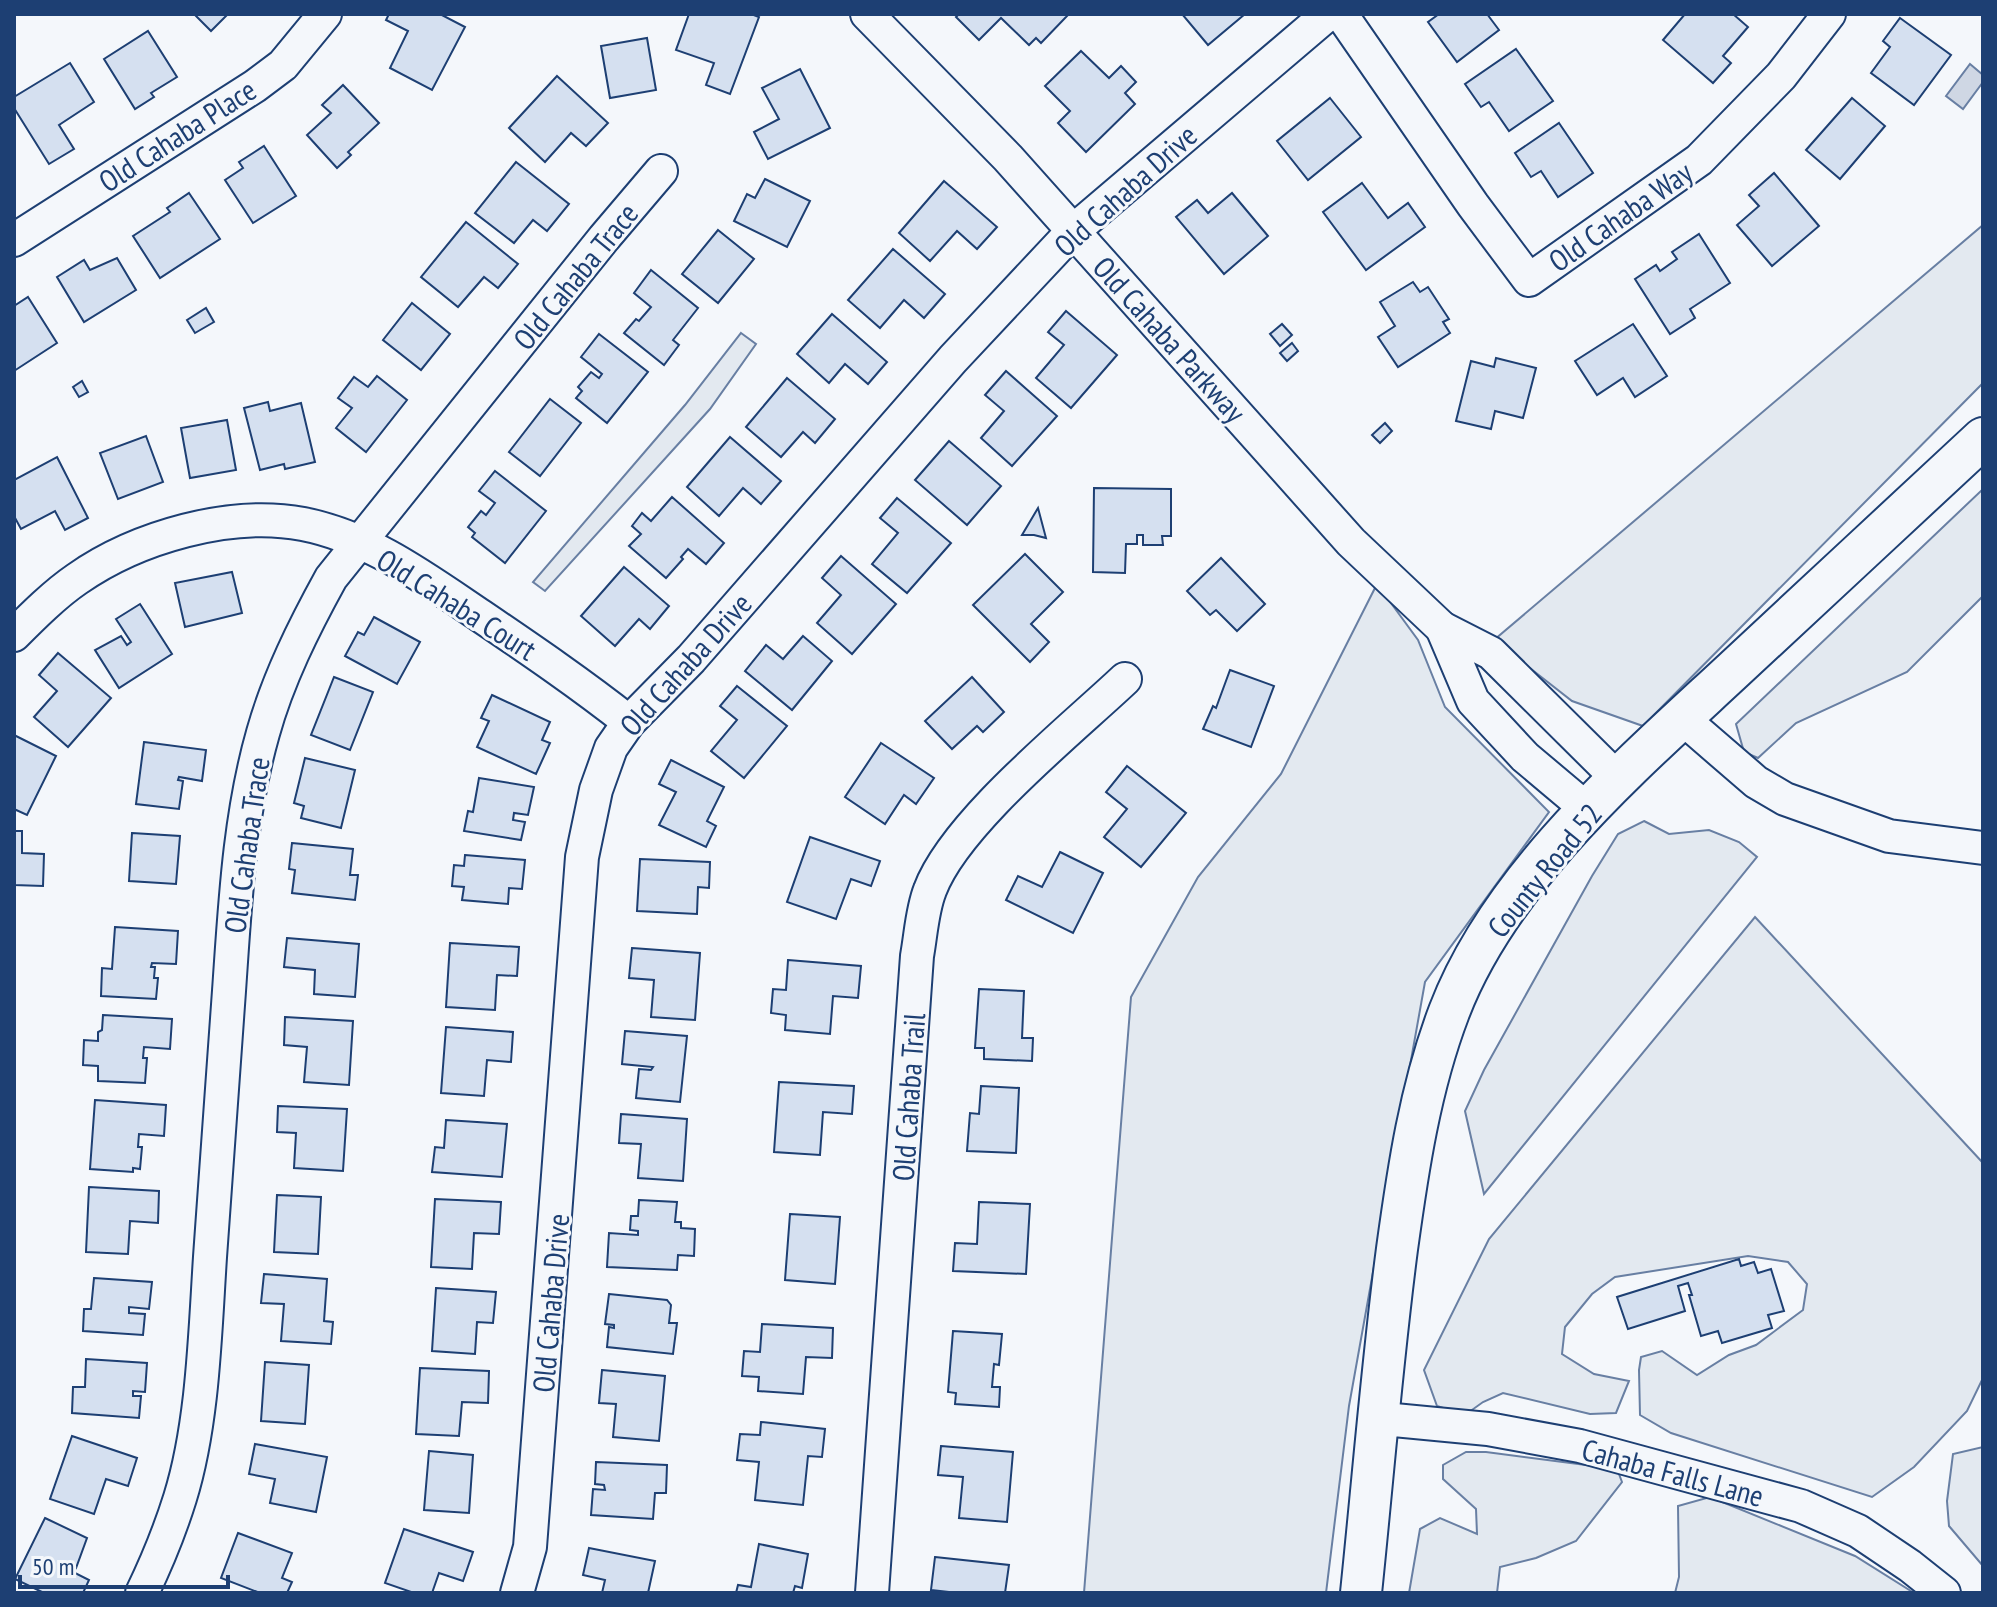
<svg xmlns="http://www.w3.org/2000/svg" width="1997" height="1607" font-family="'PT Sans Narrow',sans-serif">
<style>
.green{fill:#e3e9f0;stroke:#687fa3;stroke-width:2}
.water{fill:#cfd7e4;stroke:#687fa3;stroke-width:2}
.building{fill:#d5e0f0;stroke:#1d3f73;stroke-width:2}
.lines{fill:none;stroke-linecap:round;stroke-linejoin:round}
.minor-casing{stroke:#1d3f73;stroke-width:36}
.major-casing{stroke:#1d3f73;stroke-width:44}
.minor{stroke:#f4f7fb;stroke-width:32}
.major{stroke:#f4f7fb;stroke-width:40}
.labels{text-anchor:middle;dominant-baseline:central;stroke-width:6;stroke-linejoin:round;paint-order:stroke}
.street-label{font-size:30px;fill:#1d3f73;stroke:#f4f7fb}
</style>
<rect width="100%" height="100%" fill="#f4f7fb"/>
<g class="green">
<polygon points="1983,225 1983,383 1643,726 1572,701 1494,640"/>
<polygon points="741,333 756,344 710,409 545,591 533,582 685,405"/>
<polygon points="1983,489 1983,596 1907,672 1796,723 1758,758 1744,752 1736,724"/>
<polygon points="1377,584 1418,640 1445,707 1549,812 1425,982 1349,1406 1326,1593 1084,1593 1131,997 1198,877 1281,774"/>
<polygon points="1644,821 1669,834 1709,830 1739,842 1757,857 1484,1194 1465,1111 1484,1070 1592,876 1618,834"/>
<polygon points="1755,917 1983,1163 1983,1378 1967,1411 1914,1467 1872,1497 1671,1433 1640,1415 1639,1370 1641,1357 1662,1351 1697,1375 1729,1355 1756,1345 1803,1310 1807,1284 1788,1262 1748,1256 1615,1277 1592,1294 1565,1327 1562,1354 1594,1374 1629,1381 1616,1413 1590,1414 1503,1393 1483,1402 1465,1415 1437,1406 1424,1370 1489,1239"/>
<polygon points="1983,1447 1983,1566 1949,1526 1947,1501 1953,1454"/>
<polygon points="1466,1452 1486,1452 1617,1469 1622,1482 1576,1541 1536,1558 1500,1567 1497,1593 1409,1593 1420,1529 1440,1518 1477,1534 1476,1509 1443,1479 1443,1465"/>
<polygon points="1710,1497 1855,1556 1914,1593 1675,1593 1679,1577 1678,1506"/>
</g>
<polygon class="water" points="1970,64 1983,75 1983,82 1963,109 1946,96"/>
<g class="building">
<polygon points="194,14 228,14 211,31"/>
<polygon points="389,14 440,14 465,27 432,90 390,68 408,31 386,20"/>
<polygon points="689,14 751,14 759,17 730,94 706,85 714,63 676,50"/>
<polygon points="959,14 1065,14 1067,16 1041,43 1036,38 1029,45 1001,18 979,40 956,17"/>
<polygon points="1182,14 1245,14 1208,45"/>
<polygon points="1439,14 1487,14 1499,30 1457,62 1428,22"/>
<polygon points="1685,14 1733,14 1748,27 1723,56 1731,63 1713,83 1663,40"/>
<polygon points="1900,18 1951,55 1914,105 1871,73 1890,47 1883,41"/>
<polygon points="148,31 177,77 151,93 154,97 135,109 104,59"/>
<polygon points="647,38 656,90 610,98 601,46"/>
<polygon points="1516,49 1553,101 1509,131 1489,102 1481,107 1465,84"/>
<polygon points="1081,51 1109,78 1121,66 1136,82 1125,93 1135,104 1086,152 1058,123 1070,111 1045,86"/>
<polygon points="70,63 94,102 59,125 74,149 49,164 14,108 14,97"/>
<polygon points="800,69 830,128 768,159 754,132 779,119 762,88"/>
<polygon points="557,76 608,123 586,146 571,133 545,162 509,128"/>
<polygon points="343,85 379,123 348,152 351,155 337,168 307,135 331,113 322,105"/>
<polygon points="1330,98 1361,137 1308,180 1277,141"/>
<polygon points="1852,98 1885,126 1840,179 1806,150"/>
<polygon points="1559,123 1593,173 1558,197 1541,171 1531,177 1515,153"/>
<polygon points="264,146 296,196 253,223 225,180 243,168 239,162"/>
<polygon points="516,162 569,204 547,231 533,220 514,243 475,213"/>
<polygon points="1774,173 1819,226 1772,266 1737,225 1759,206 1749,195"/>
<polygon points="765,179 810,201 787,247 734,221 747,194 755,198"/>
<polygon points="944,181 997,227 977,249 957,231 930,261 899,233"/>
<polygon points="1362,183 1388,218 1408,203 1425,227 1366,270 1323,212"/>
<polygon points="189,193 220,239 160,278 133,236 170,212 167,208"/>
<polygon points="1232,193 1268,236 1224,274 1176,217 1197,200 1208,213"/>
<polygon points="466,222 518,264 498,288 484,277 458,307 421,277"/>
<polygon points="718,230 754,259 718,303 682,274"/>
<polygon points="1699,234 1730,283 1690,309 1695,318 1670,334 1635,279 1656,265 1660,271 1677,259 1672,252"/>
<polygon points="893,249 945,294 924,318 904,300 880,328 848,300"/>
<polygon points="117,258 136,290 84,322 57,277 84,260 90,270"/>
<polygon points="651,270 698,308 673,340 679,345 664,365 624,333 636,319 639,321 651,307 634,293"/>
<polygon points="1413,282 1420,292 1428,287 1449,319 1443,322 1450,333 1398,367 1378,337 1395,326 1380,302"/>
<polygon points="28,297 57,343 14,371 14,306"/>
<polygon points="412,303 450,334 421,370 383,340"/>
<polygon points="206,308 214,322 195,333 187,320"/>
<polygon points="1066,311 1117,355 1071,408 1036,378 1064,345 1048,332"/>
<polygon points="832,314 887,362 868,384 845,364 829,383 797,354"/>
<polygon points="1282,324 1292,335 1280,346 1270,334"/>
<polygon points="1633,324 1667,376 1635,397 1623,378 1597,395 1575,361"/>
<polygon points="599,334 648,372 607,423 576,398 582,391 578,387 591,372 599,378 602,374 581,357"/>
<polygon points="1292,343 1298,351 1287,361 1280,353"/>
<polygon points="1496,358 1536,368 1523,418 1495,411 1491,429 1456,421 1471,361 1494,367"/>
<polygon points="1006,371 1057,416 1012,466 981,438 1004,411 985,395"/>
<polygon points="377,376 407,400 366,452 336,428 352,408 338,398 354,377 368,387"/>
<polygon points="787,378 835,419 815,443 803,432 781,457 746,427"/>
<polygon points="82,381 88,392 79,397 73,387"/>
<polygon points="550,399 581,423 540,476 509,452"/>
<polygon points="268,402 270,411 301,403 315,462 285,469 284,464 260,470 244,408"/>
<polygon points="227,420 236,470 190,478 181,428"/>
<polygon points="1385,423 1392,431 1380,443 1372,435"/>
<polygon points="146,436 163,482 118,499 100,453"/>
<polygon points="730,437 781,481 761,504 743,488 719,516 687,487"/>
<polygon points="949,441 1001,486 967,525 915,480"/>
<polygon points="57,457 88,518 65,530 55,511 21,529 14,516 14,480"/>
<polygon points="495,471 546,511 505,563 472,537 475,533 468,527 481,511 486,515 495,503 479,491"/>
<polygon points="1094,488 1171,489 1171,536 1162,536 1163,545 1143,545 1143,535 1137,535 1137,544 1126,544 1125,573 1093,572"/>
<polygon points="672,497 724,543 706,564 688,549 681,557 683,559 666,578 629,546 641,534 632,526 642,513 651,521"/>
<polygon points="897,498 951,543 907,593 872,564 898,533 880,518"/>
<polygon points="1038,508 1046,538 1034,535 1022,535"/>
<polygon points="1025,554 1063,592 1031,624 1049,642 1030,662 973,605"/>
<polygon points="841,556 896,604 852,654 817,623 841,595 822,578"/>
<polygon points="1221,558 1265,604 1237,631 1216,610 1210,615 1187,591"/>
<polygon points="624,567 669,606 650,629 639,619 615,646 581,616"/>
<polygon points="232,572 242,613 185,627 175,583"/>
<polygon points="140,604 172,654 119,688 95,650 121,636 127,645 131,642 116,619"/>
<polygon points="374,617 420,642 397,684 345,656 358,632 364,635"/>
<polygon points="803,636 832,661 792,710 745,671 766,645 783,659"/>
<polygon points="58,653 111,698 68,747 34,717 57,691 39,675"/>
<polygon points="1230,670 1274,686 1251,747 1203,729 1213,706 1216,708"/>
<polygon points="334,677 373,692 350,750 311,735"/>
<polygon points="972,677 1004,712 983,732 977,726 952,749 925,721"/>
<polygon points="737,686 787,726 744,778 711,751 737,720 720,706"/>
<polygon points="492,695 550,722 542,740 550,743 536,774 477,747 489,721 481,718"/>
<polygon points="14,735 56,756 27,815 14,809"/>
<polygon points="144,742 206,750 202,781 179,777 178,780 183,781 179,809 136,804"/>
<polygon points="881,743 934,778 916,804 904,795 885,824 845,797"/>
<polygon points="305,758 355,770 341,828 301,818 304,806 294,803"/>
<polygon points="671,760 724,787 707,821 716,826 706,847 659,825 676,792 659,784"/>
<polygon points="1127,766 1186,813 1141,867 1104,837 1127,809 1106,792"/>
<polygon points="479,778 534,787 528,815 514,813 513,820 525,822 521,840 464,831 468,811 473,812"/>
<polygon points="14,831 22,831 22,853 44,854 43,886 14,885"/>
<polygon points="132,833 180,836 176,884 129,881"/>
<polygon points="810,837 880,861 871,886 851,879 836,919 787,902"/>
<polygon points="292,843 353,849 350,875 358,875 355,900 292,893 295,870 289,869"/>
<polygon points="1060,852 1103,873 1073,933 1006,900 1018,876 1042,887"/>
<polygon points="465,855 525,860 522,889 509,888 508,904 462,900 464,887 452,886 454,865 464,866"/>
<polygon points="640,859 710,862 709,888 698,887 697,914 637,911"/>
<polygon points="115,927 178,931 176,964 152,963 151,967 155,967 154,978 158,978 156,999 101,996 102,968 112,969"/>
<polygon points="287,938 359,944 355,997 314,994 315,970 284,967"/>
<polygon points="450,943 519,947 517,976 497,975 495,1010 446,1007"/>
<polygon points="632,948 700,953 695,1020 651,1017 654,980 629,978"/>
<polygon points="788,960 861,966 858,998 833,996 830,1034 785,1030 786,1015 771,1013 773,989 786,990"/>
<polygon points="979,989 1024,991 1022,1038 1033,1038 1032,1061 984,1059 984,1048 975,1048"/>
<polygon points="103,1015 172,1019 170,1049 144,1047 143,1058 147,1058 145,1083 98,1081 98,1066 83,1065 84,1040 98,1041 98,1032 102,1030"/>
<polygon points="285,1017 353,1021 349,1085 304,1082 307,1047 284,1045"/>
<polygon points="446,1027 513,1032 511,1062 487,1060 484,1096 441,1093"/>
<polygon points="625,1031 687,1036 680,1102 636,1098 639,1069 651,1070 653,1067 622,1064"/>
<polygon points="779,1082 854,1086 852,1114 823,1112 820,1155 774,1152"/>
<polygon points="981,1086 1019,1088 1016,1153 967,1151 970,1113 979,1114"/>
<polygon points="95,1100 166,1105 164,1136 139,1134 138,1147 142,1147 140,1169 133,1168 133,1172 90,1169"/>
<polygon points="278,1106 347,1109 343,1171 294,1168 296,1133 277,1132"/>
<polygon points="621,1114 687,1119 683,1181 638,1178 641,1144 619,1143"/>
<polygon points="446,1120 507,1124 502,1177 432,1172 435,1147 444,1148"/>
<polygon points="89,1187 159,1191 158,1223 130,1221 128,1254 86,1252"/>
<polygon points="277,1195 321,1197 318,1254 274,1252"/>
<polygon points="435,1199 501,1202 499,1234 474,1233 472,1269 431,1267"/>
<polygon points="639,1200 677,1202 675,1222 681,1222 681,1228 695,1229 694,1256 678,1255 677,1270 607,1267 609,1233 638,1235 638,1231 630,1230 631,1216 638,1216"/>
<polygon points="979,1202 1030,1204 1026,1274 953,1271 955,1243 977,1244"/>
<polygon points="790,1214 840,1217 835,1284 785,1280"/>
<polygon points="1739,1259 1741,1266 1754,1262 1758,1273 1771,1269 1784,1311 1768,1315 1772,1328 1722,1343 1718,1331 1701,1336 1689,1295 1692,1295 1688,1283 1678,1286 1685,1311 1628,1329 1617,1297"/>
<polygon points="264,1274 327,1279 324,1321 333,1322 331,1344 281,1341 284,1304 261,1303"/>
<polygon points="94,1278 152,1282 149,1309 129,1307 129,1313 145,1314 143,1335 83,1331 84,1309 91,1309"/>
<polygon points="436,1288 496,1292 493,1323 477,1322 475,1354 432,1351"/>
<polygon points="609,1294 667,1300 671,1305 669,1323 677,1323 673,1354 607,1347 609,1327 614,1328 614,1325 605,1324"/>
<polygon points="762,1324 833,1328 832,1358 806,1357 803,1394 758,1391 759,1377 742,1376 744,1351 760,1352"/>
<polygon points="953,1331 1002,1334 999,1365 994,1364 992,1387 1000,1387 999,1407 955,1404 956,1393 948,1392"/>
<polygon points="86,1359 147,1363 145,1392 133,1391 133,1396 141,1396 139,1418 72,1413 73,1387 85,1387"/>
<polygon points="265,1362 309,1365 305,1424 261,1421"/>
<polygon points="420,1368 489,1371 488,1403 462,1402 459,1436 416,1434"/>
<polygon points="602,1370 665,1376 659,1441 613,1437 616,1404 599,1403"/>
<polygon points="761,1422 825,1429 822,1457 808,1456 803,1505 755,1500 759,1462 737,1460 740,1434 760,1435"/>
<polygon points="72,1436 137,1458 128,1486 106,1479 94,1514 50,1499"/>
<polygon points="255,1444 327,1457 316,1512 270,1503 275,1479 249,1474"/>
<polygon points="941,1446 1013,1452 1007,1522 959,1518 963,1477 938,1475"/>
<polygon points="429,1451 473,1455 469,1513 424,1510"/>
<polygon points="596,1462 667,1465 666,1493 655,1493 653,1519 591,1515 593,1489 605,1490 604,1485 595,1484"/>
<polygon points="45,1518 87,1538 76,1568 66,1563 63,1567 89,1580 83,1593 44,1593 15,1579"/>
<polygon points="404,1529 473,1552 463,1581 439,1573 432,1593 414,1593 385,1583"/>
<polygon points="238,1533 292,1553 282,1578 292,1582 287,1593 260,1593 221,1578"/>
<polygon points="759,1544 808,1554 802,1588 795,1586 793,1593 736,1593 738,1585 751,1587"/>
<polygon points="589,1548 655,1561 648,1593 602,1593 605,1580 583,1575"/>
<polygon points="935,1557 1009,1565 1005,1593 958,1593 931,1590"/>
</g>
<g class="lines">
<g class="minor-casing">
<g id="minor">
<polyline points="867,14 1008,158 1351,542 1442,628"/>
<polyline points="1341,14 1473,205 1529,280 1699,160 1781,76 1829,14"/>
<polyline points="14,240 255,86 283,65 325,14"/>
<path d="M 14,635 C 33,616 55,594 77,579 C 137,537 231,510 303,524 C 370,537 426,579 481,616 C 531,650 581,684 629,722"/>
<polyline points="1682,718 1756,782 1785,799 1889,836 1983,848"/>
<polyline points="1588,810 1525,757 1473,701 1442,628 1491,653 1619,780"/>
<polyline points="1378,1427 1394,1420 1488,1429 1580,1446 1801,1506 1858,1531 1910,1566 1944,1593"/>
<path d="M 142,1593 C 157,1562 170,1530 180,1498 C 203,1424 205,1334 210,1257 C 216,1169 222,1080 229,991 C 235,905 239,817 263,733 C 278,679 304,627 331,578 L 604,238 L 661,171"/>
<polyline points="517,1593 530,1547 582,857 596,790 611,748 629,722 691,659 953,359 1072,232 1328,14"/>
<path d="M 872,1593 L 917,956 C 921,934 922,910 930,890 C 955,823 1071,730 1125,679"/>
</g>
</g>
<g class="major-casing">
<path id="major" d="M 1361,1593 C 1373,1478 1382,1363 1397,1249 C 1408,1169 1420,1088 1449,1012 C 1501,875 1635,762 1740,664 C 1821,589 1902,513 1983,438"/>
</g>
<use href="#minor" class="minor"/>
<use href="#major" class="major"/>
</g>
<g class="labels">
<g class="street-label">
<text transform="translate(177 135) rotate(-33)">Old Cahaba Place</text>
<text transform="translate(1125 190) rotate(-42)">Old Cahaba Drive</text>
<text transform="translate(1620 216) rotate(-35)">Old Cahaba Way</text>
<text transform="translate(575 276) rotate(-51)">Old Cahaba Trace</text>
<text transform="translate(1170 339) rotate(48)">Old Cahaba Parkway</text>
<text transform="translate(457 604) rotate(32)">Old Cahaba Court</text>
<text transform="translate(685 664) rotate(-48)">Old Cahaba Drive</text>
<text transform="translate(246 845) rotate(-82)">Old Cahaba Trace</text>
<text transform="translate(1544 870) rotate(-51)">County Road 52</text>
<text transform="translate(908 1097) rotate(-86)">Old Cahaba Trail</text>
<text transform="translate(550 1303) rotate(-85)">Old Cahaba Drive</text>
<text transform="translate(1673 1472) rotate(15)">Cahaba Falls Lane</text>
</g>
</g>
<rect width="1997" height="1607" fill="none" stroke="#1d3f73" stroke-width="32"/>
<path d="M20 1575v12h208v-12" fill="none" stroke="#1d3f73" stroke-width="4"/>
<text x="32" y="1575" font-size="24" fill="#1d3f73" stroke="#f4f7fb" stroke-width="6" paint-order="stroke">50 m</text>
</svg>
